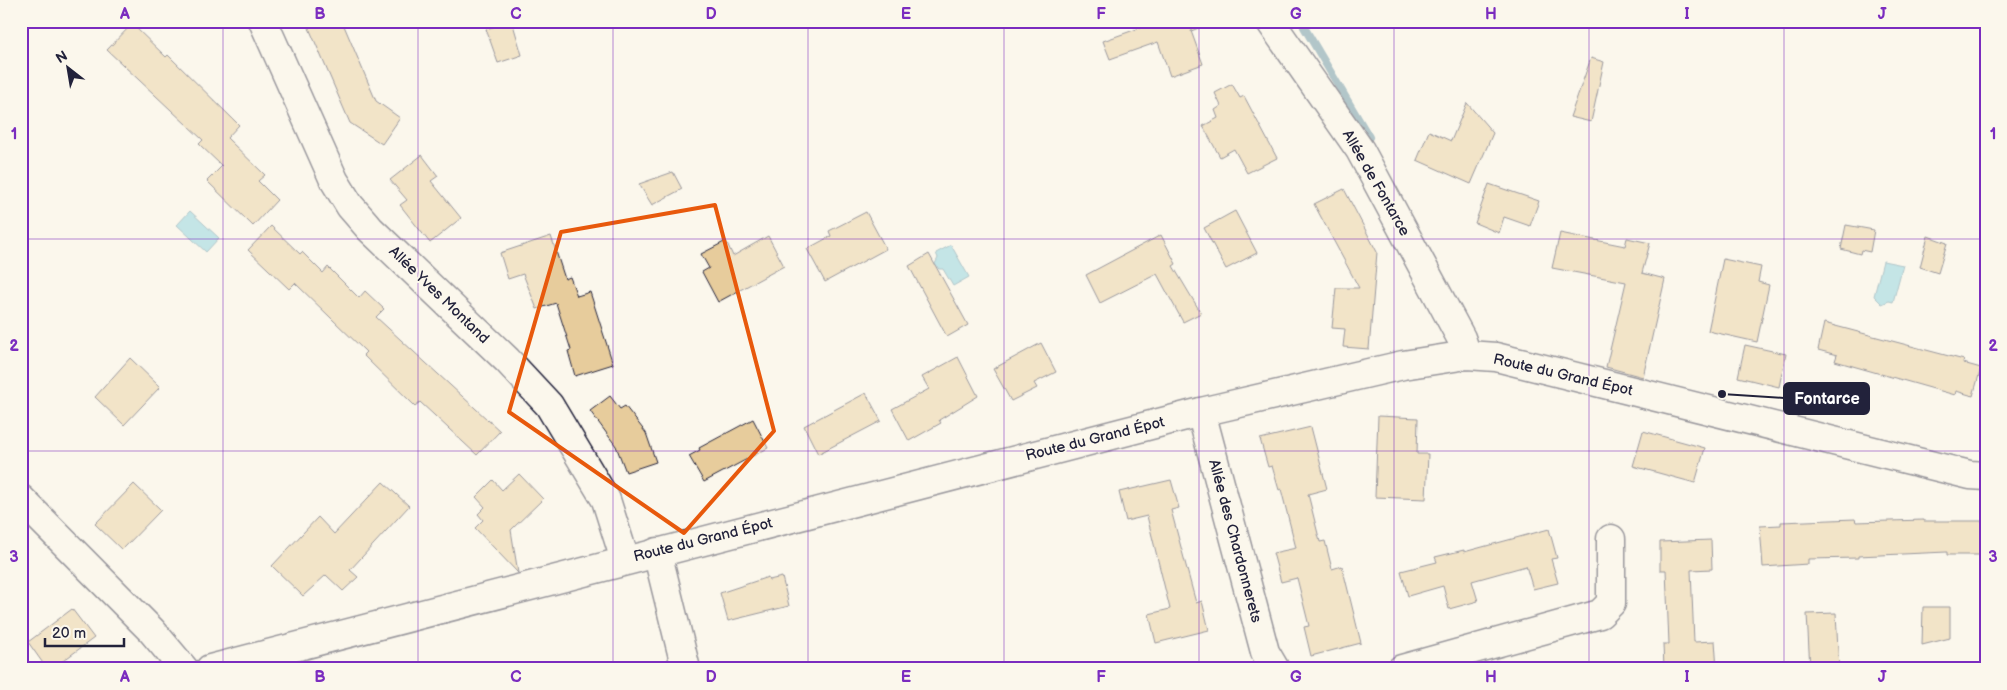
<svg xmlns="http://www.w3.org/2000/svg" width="2007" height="690" font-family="'Balsamiq Sans',sans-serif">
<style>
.water{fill:#80cede;stroke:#5a899d}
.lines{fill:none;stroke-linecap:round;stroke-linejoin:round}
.stream{stroke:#5a899d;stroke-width:8}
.building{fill:#e7cc9c;stroke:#22223b}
.street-casing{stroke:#22223b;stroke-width:31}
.street{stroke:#fbf7ec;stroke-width:28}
.marked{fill:none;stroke:#e8590c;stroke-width:4;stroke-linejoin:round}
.grid{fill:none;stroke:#7b2cbf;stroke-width:1;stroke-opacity:0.55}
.labels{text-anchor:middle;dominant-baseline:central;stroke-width:4;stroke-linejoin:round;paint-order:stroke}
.street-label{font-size:15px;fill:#22223b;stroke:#fbf7ec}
.leader{fill:none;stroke:#22223b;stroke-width:2}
.callout-dot{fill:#22223b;stroke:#fbf7ec;stroke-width:2}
.callout{fill:#22223b;stroke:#22223b;stroke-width:2}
.callout-label{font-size:16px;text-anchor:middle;font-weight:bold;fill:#fff}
.neatline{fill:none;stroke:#7b2cbf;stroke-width:2}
.grid-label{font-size:16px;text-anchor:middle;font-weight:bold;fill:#7b2cbf}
</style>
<rect width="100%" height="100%" fill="#fbf7ec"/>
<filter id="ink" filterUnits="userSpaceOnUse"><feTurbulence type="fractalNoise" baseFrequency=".02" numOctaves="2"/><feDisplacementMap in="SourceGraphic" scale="10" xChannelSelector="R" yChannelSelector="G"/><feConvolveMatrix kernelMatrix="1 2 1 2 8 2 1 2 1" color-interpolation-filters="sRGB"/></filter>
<g filter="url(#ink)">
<g class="water">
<polygon points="190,211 219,238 206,252 177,225"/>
<polygon points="951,245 969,277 953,286 943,269 939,269 935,264 938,258 936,253"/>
<polygon points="1883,261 1903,265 1893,302 1889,301 1882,304 1874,296"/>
</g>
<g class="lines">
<polyline class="stream" points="1303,21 1304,27 1369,137"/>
</g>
<g class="building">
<polygon points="306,21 342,21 376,101 400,118 382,144 350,123"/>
<polygon points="512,21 522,55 498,63 486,29"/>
<polygon points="1150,21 1208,21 1209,24 1191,31 1203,64 1170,76 1158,42 1110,59 1103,41 1151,24"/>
<polygon points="132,24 166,57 168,55 239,125 227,138 265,175 258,181 277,200 253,226 207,181 222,166 199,144 203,140 107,50"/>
<polygon points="1591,58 1604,62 1591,122 1570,117"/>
<polygon points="1232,84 1240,98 1244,96 1277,158 1247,173 1234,149 1220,157 1203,126 1218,118 1215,110 1221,106 1215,93"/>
<polygon points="1467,103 1493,133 1471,184 1417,160 1429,131 1451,141"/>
<polygon points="422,155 438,176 431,181 461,218 430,243 400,205 407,200 390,180"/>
<polygon points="673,172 682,189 652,205 639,184"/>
<polygon points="1489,184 1539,201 1530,226 1504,217 1499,233 1475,223"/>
<polygon points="1344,189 1377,252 1369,349 1343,347 1345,329 1332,328 1336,288 1359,288 1314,204"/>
<polygon points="1235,211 1257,253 1226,269 1204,228"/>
<polygon points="866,212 886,249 825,282 807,249 831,236 829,231"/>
<polygon points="1846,225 1874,230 1870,252 1861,250 1860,254 1841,249"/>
<polygon points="271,226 300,254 302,252 323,273 328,267 359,298 365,291 384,309 376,317 500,431 477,455 420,402 415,406 363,355 366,352 295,283 289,289 248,250"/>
<polygon points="1560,233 1625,246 1627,238 1650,243 1642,273 1665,279 1643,377 1606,367 1626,282 1552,268"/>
<polygon points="1161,235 1176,264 1173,266 1201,313 1183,322 1157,274 1100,303 1086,275"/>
<polygon points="551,236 565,279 570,277 577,296 590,292 613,364 575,376 568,351 571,350 556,303 537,309 523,274 508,279 500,253"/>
<polygon points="768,236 784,266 718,302 702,272 709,268 701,254 726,241 733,256"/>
<polygon points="1928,236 1947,243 1938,273 1920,267"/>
<polygon points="929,254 968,325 947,337 909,266"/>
<polygon points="1723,259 1761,267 1758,282 1769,285 1757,342 1708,331"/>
<polygon points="1824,323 1964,360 1963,363 1981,368 1973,396 1956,391 1955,395 1835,361 1837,355 1818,350"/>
<polygon points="1041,343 1056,372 1034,383 1037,388 1011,401 993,369"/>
<polygon points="1745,345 1786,354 1779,387 1738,377"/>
<polygon points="958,357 978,396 939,420 941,423 909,441 892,409 929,389 922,377"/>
<polygon points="130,358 160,387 124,425 95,397"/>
<polygon points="866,393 881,421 818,454 804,426"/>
<polygon points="610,396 620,409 625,406 646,433 656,462 626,472 616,446 590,411"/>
<polygon points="1378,416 1418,418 1417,454 1428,454 1426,499 1375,497"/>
<polygon points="753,419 768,448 704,482 689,456 700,450 699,448"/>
<polygon points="1311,427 1327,489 1308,494 1320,542 1325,541 1332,569 1342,566 1361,643 1311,656 1304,627 1309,626 1297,578 1281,582 1273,553 1296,548 1281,489 1279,490 1272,466 1268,467 1260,439"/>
<polygon points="1643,431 1705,448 1695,483 1633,466"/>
<polygon points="519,474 543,499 511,530 518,573 475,528 483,520 478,514 485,507 476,497 493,480 502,490"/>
<polygon points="1171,480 1179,508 1171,510 1196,603 1202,601 1209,630 1156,643 1149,614 1170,609 1147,516 1126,521 1119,492"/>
<polygon points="383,482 409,506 350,570 358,577 343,591 326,575 303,596 272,566 318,517 334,534"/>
<polygon points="134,484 161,510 122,550 95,524"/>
<polygon points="1855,519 1856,522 1924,520 1924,521 1986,521 1986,555 1947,555 1947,552 1858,556 1858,558 1808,559 1808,564 1763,567 1760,526 1781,525 1781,522"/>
<polygon points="1549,529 1557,558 1551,559 1558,583 1533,589 1526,566 1472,581 1478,601 1449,609 1443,586 1408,596 1401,571 1437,562 1435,557 1464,550 1464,552"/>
<polygon points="1711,540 1712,569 1691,570 1694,642 1715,641 1717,669 1664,669 1663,644 1669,644 1666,570 1660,570 1660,542"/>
<polygon points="768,577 769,580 782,577 789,606 728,621 720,593"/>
<polygon points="1923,607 1950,607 1950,638 1922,645"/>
<polygon points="72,609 94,638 52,669 47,669 28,642"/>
<polygon points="1836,613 1839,669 1810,669 1807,614"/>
</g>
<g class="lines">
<g class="street-casing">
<g id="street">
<polyline points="263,21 334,180 350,206 370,229 507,360 549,405 606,500 625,560"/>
<polyline points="1270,21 1360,150 1461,338 1467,355"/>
<polyline points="1201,412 1265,652 1275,669"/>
<polyline points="21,499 152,631 184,669"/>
<polyline points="657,552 686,669"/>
<polyline points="210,669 1201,412 1403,365 1467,355 1496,357 1970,475 1986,476"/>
<polyline points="1402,669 1600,614 1611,603 1611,539"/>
</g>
</g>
<use href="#street" class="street"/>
</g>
</g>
<path d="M0 0H2007V690H0ZM 715,205 L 774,431 L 684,533 L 509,412 L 561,232 Z" fill="#fbf7ec" fill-opacity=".55" fill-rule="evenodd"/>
<path class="marked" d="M 715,205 L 774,431 L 684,533 L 509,412 L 561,232 Z"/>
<path class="grid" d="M 223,21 L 223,669M 418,21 L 418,669M 613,21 L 613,669M 808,21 L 808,669M 1004,21 L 1004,669M 1199,21 L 1199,669M 1394,21 L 1394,669M 1589,21 L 1589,669M 1784,21 L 1784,669M 21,239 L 1986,239M 21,451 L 1986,451"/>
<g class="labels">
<g class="street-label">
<text transform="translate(1376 183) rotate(60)">Allée de Fontarce</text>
<text transform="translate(439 295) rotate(44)">Allée Yves Montand</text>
<text transform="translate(1563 375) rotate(13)">Route du Grand Épot</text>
<text transform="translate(1095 439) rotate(-14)">Route du Grand Épot</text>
<text transform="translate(703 540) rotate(-14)">Route du Grand Épot</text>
<text transform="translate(1235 541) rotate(75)">Allée des Chardonnerets</text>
</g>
</g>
<path class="leader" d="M1722 394L1784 398"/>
<circle class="callout-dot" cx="1722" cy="394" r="5"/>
<rect class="callout" x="1784" y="383" width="85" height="31" rx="5"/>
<g class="callout-label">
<text x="1827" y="404">Fontarce</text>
</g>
<rect width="2007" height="690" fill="none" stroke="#fbf7ec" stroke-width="55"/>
<g transform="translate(68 68) rotate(329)" stroke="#fbf7ec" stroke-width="4" paint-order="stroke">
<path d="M0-4L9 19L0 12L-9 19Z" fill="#22223b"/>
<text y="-8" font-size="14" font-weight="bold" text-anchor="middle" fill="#22223b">N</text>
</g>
<path d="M45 638v8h79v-8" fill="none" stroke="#22223b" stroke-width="2.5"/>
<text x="52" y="638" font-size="15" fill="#22223b" stroke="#fbf7ec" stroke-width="4" paint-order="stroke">20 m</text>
<rect x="28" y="28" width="1952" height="634" class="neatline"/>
<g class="grid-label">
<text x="125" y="19">A</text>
<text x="320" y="19">B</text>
<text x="516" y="19">C</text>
<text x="711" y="19">D</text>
<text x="906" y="19">E</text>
<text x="1101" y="19">F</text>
<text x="1296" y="19">G</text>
<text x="1491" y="19">H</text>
<text x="1687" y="19">I</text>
<text x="1882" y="19">J</text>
<text x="14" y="139">1</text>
<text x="1993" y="139">1</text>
<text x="14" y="351">2</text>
<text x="1993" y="351">2</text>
<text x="14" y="562">3</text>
<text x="1993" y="562">3</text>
<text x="125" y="682">A</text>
<text x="320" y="682">B</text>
<text x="516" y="682">C</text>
<text x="711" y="682">D</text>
<text x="906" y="682">E</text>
<text x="1101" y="682">F</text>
<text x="1296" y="682">G</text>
<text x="1491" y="682">H</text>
<text x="1687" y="682">I</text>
<text x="1882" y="682">J</text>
</g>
</svg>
